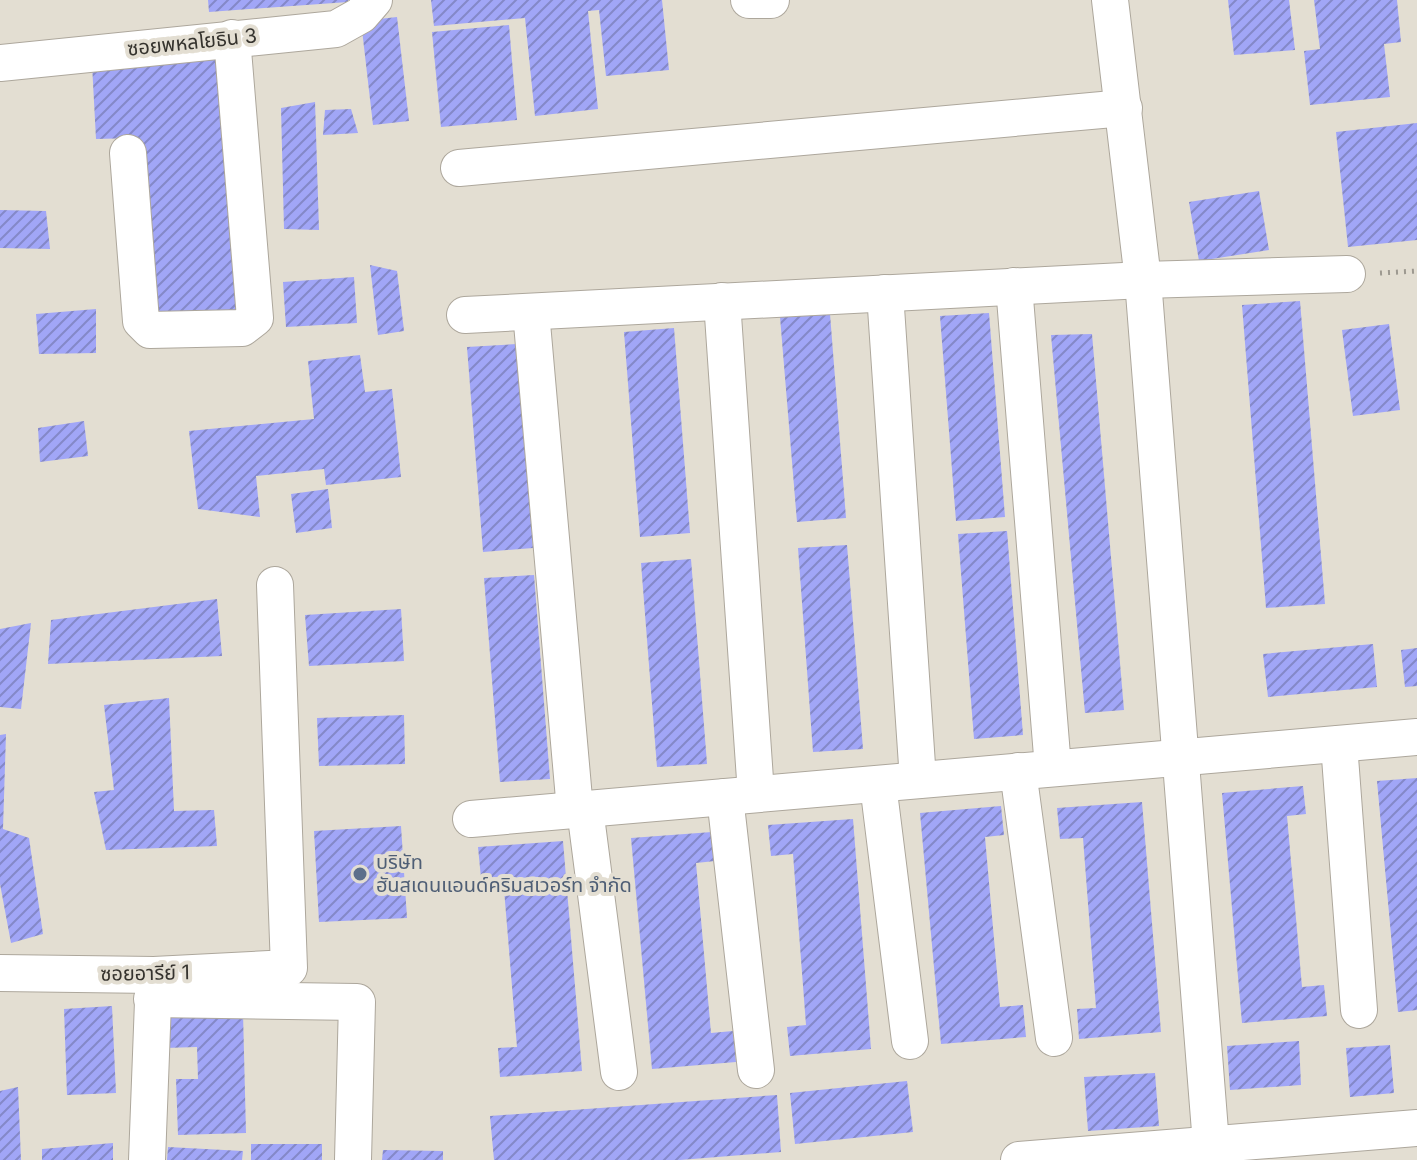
<svg xmlns="http://www.w3.org/2000/svg" width="1417" height="1160" font-family="Inter,'Noto Sans Thai',sans-serif">
<style>
.building{fill:url(#building-hatch)}
.lines{fill:none;stroke-linecap:round;stroke-linejoin:round}
.minor-casing{stroke:#ada79c;stroke-width:38}
.path{stroke:#9d9990;stroke-width:5;stroke-dasharray:2 6;stroke-linecap:butt}
.minor{stroke:#fff;stroke-width:36}
.service-dot{fill:#5c6f8a;stroke:#e3ded2;stroke-width:3}
.labels{text-anchor:middle;dominant-baseline:central;stroke-width:8;stroke-linejoin:round;paint-order:stroke}
.street-label{font-size:20px;fill:#35332e;stroke:#e3ded2}
.service-label{font-size:20px;fill:#4e5e75;stroke:#e3ded2;text-anchor:start}
</style>
<defs>
<pattern id="building-hatch" width="6" height="6" patternUnits="userSpaceOnUse" patternTransform="scale(2)"><rect width="6" height="6" fill="#a1a6f7"/><path d="M-1 1l2-2M0 6l6-6M5 7l2-2" fill="none" stroke="#8488c8"/></pattern>
</defs>
<rect width="100%" height="100%" fill="#e3ded2"/>
<g class="building">
<polygon points="208,0 348,0 348,2 209,12"/>
<polygon points="431,0 662,0 669,70 606,76 599,10 588,11 598,109 535,116 525,18 434,26"/>
<polygon points="1228,0 1289,0 1295,50 1234,55"/>
<polygon points="1314,0 1397,0 1401,42 1384,44 1390,97 1310,105 1304,51 1320,49"/>
<polygon points="397,17 409,121 373,125 361,21"/>
<polygon points="509,25 517,120 441,127 432,32"/>
<polygon points="220,52 248,316 150,329 135,138 96,139 92,64"/>
<polygon points="315,102 319,230 284,229 281,108"/>
<polygon points="351,109 358,133 323,135 325,110"/>
<polygon points="1417,123 1417,240 1348,247 1336,132"/>
<polygon points="1259,191 1269,250 1199,261 1189,202"/>
<polygon points="0,210 46,211 50,249 0,248"/>
<polygon points="370,265 397,271 404,331 378,335"/>
<polygon points="354,277 357,323 286,327 283,282"/>
<polygon points="1300,301 1325,604 1266,608 1242,305"/>
<polygon points="96,309 96,353 39,354 36,314"/>
<polygon points="989,313 1005,517 956,521 940,316"/>
<polygon points="830,314 846,518 797,522 780,317"/>
<polygon points="1389,324 1400,410 1353,416 1342,330"/>
<polygon points="674,328 690,533 640,537 624,332"/>
<polygon points="1092,334 1124,710 1085,713 1051,335"/>
<polygon points="517,344 533,548 483,552 467,347"/>
<polygon points="360,355 365,392 392,389 401,477 326,485 324,469 256,476 260,517 198,509 189,431 314,419 308,361"/>
<polygon points="84,421 88,456 40,462 38,428"/>
<polygon points="328,489 332,528 296,533 291,494"/>
<polygon points="1007,531 1023,735 974,739 958,534"/>
<polygon points="847,545 863,749 813,752 798,548"/>
<polygon points="691,559 707,764 657,767 641,563"/>
<polygon points="534,575 550,779 500,782 484,578"/>
<polygon points="217,599 222,656 48,664 51,620"/>
<polygon points="401,609 404,661 309,666 305,615"/>
<polygon points="31,623 21,709 0,707 0,629"/>
<polygon points="1373,644 1377,687 1268,697 1263,654"/>
<polygon points="1417,648 1417,686 1405,687 1401,650"/>
<polygon points="169,698 174,811 214,810 217,846 106,850 94,792 114,790 104,705"/>
<polygon points="404,715 405,764 319,766 317,718"/>
<polygon points="6,734 3,829 29,838 43,934 11,943 0,884 0,735"/>
<polygon points="1417,778 1417,1010 1398,1012 1377,781"/>
<polygon points="1303,786 1306,814 1287,816 1302,987 1324,985 1327,1016 1242,1023 1222,793"/>
<polygon points="1142,802 1161,1032 1079,1039 1077,1009 1096,1008 1083,838 1060,839 1057,808"/>
<polygon points="1001,806 1004,835 985,837 1000,1007 1023,1005 1026,1037 941,1044 920,813"/>
<polygon points="853,819 871,1049 790,1056 787,1027 806,1025 793,854 771,856 768,825"/>
<polygon points="401,826 407,918 319,922 314,831"/>
<polygon points="712,832 715,861 696,863 711,1033 733,1031 736,1062 652,1069 631,838"/>
<polygon points="563,841 582,1071 500,1077 498,1048 517,1047 503,877 481,878 478,847"/>
<polygon points="112,1006 116,1093 67,1095 64,1009"/>
<polygon points="243,1013 246,1133 178,1135 176,1079 198,1079 197,1047 165,1048 164,1014"/>
<polygon points="1299,1041 1301,1085 1230,1090 1227,1046"/>
<polygon points="1390,1045 1394,1093 1350,1097 1346,1048"/>
<polygon points="1155,1073 1159,1126 1088,1131 1084,1077"/>
<polygon points="907,1081 913,1132 795,1144 790,1093"/>
<polygon points="18,1087 21,1160 0,1160 0,1091"/>
<polygon points="777,1095 781,1152 680,1160 494,1160 490,1116"/>
<polygon points="113,1143 113,1160 42,1160 42,1149"/>
<rect x="251" y="1144" width="71" height="16"/>
<polygon points="168,1147 243,1151 242,1160 167,1160"/>
<polygon points="383,1150 443,1151 443,1160 382,1160"/>
</g>
<g class="lines">
<g class="minor-casing">
<g id="minor">
<polyline points="749,0 771,0"/>
<polyline points="1110,0 1143,280 1211,1144"/>
<polyline points="0,63 336,29 361,15 374,0"/>
<polyline points="128,153 141,321 150,330 242,328 255,318 232,38"/>
<polyline points="459,168 1124,108"/>
<polyline points="1014,286 1053,768"/>
<polyline points="885,293 918,780"/>
<polyline points="722,301 756,794"/>
<polyline points="531,312 575,810"/>
<polyline points="465,315 1143,280 1347,274"/>
<polyline points="1339,744 1359,1010"/>
<polyline points="1018,771 1054,1038"/>
<polyline points="878,784 910,1041"/>
<polyline points="725,797 756,1070"/>
<polyline points="585,809 619,1072"/>
<polyline points="471,819 1417,737"/>
<polyline points="0,973 154,975 289,968 275,585"/>
<polyline points="152,999 357,1002 353,1160"/>
<polyline points="147,1160 154,975"/>
<polyline points="1019,1160 1417,1128"/>
</g>
</g>
<polyline class="path" points="1380,273 1417,271"/>
<use href="#minor" class="minor"/>
</g>
<circle class="service-dot" cx="360" cy="874" r="8"/>
<g class="labels">
<g class="street-label">
<text transform="translate(192 42) rotate(-6)">ซอยพหลโยธิน 3</text>
<text transform="translate(145 973) rotate(-1)">ซอยอารีย์ 1</text>
</g>
<g class="service-label">
<text x="376" y="862">บริษัท<tspan x="376" dy="23">ฮันสเดนแอนด์คริมสเวอร์ท จำกัด</tspan></text>
</g>
</g>
</svg>
